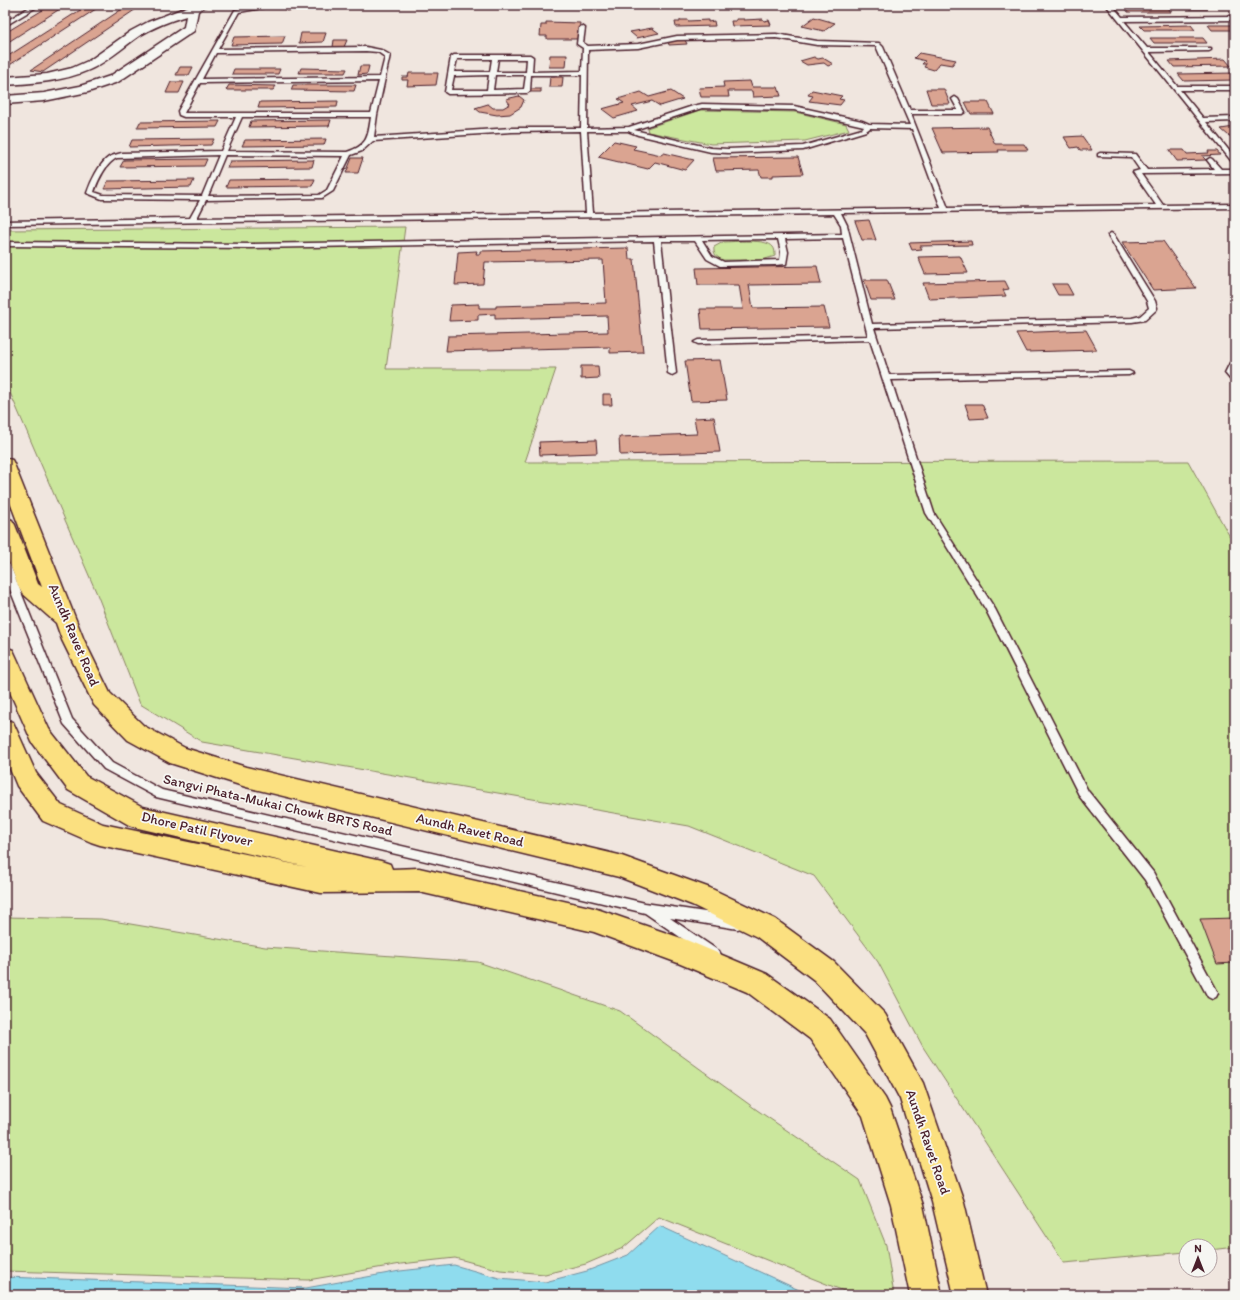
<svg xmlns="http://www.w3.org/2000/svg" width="1240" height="1300" font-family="Itim,sans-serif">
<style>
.green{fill:#cbe79d;stroke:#8a8364}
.water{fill:#8fdcee;stroke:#7390a0}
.building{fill:#daa491;stroke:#4a1f2b}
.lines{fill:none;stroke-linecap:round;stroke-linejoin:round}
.lane-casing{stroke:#4a1f2b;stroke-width:3}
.street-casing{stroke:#4a1f2b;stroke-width:3}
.secondary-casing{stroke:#4a1f2b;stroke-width:3}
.primary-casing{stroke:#4a1f2b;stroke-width:3}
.lane{fill:#f6f6f2;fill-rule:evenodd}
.street{fill:#f6f6f2;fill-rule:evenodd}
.secondary{fill:#f6f6f2;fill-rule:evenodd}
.primary{fill:#fbe080;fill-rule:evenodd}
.labels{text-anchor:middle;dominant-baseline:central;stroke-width:3.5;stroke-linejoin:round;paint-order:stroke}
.street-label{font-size:14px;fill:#4a1f2b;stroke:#f6f6f2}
</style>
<rect width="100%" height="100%" fill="#f0e6df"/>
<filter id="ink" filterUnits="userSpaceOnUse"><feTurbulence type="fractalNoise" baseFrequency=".025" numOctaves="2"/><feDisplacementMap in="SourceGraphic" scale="8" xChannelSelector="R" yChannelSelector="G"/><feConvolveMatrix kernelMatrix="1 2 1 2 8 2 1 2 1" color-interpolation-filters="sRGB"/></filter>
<g filter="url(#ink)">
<g class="green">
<polygon points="700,110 795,112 846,124 849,130 805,141 711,144 648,132 647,128"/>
<polygon points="405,227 386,369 556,369 525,462 1188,461 1235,546 1235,1247 1210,1250 1210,1246 1186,1246 1186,1252 1064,1263 923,1047 878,962 814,876 689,826 202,742 140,704 97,594 5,381 5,230"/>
<path d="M 723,242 C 733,242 767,238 773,247 C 775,249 775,253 775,256 L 762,260 L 723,260 C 717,258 713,254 714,247 Z"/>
<polygon points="5,917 101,919 265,947 478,962 620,1011 757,1110 860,1180 886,1245 894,1295 854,1295 659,1217 623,1248 586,1264 545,1274 500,1270 455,1258 401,1264 308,1280 5,1271"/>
</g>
<polygon class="water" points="660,1226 810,1295 5,1295 5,1277 306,1288 400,1271 454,1265 499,1278 545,1282 587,1271 628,1255"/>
<g class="building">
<polygon points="51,5 66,5 5,44 5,33"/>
<polygon points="88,5 102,5 5,68 5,58"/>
<polygon points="128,5 142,5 43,72 31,70"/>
<rect x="464" y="5" width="14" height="3"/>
<polygon points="1183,5 1204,5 1208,9 1187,9"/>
<polygon points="310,6 311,9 286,11 286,8"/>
<polygon points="1124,6 1167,6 1171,12 1128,12"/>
<polygon points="814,17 835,23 824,31 802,26"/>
<polygon points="736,19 744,19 744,20 763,19 764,21 769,20 771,25 732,26 731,21 736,21"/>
<polygon points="680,20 688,20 688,21 708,20 708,22 714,21 715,26 676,27 675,22 680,22"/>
<polygon points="546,22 580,23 578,39 547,39 547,36 540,36 541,25 546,25"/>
<polygon points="1191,25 1195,30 1144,30 1140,26"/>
<polygon points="1208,25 1235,25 1235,30 1212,30"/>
<polygon points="652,28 659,33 637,38 630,32"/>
<polygon points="301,33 326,33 323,42 299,43"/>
<polygon points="285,36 282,44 231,45 234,37"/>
<polygon points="1150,38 1203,38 1207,43 1154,43"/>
<polygon points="334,40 347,40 344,47 333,47"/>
<polygon points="685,40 687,44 669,45 668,41"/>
<polygon points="919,53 956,60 952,65 940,63 934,70 924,67 926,64 922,64 925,61 914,58"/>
<polygon points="550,55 567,55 566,67 549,67"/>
<polygon points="814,57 818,59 823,58 833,64 828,66 824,63 807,65 800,61"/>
<polygon points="1225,59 1231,66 1174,67 1169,61"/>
<polygon points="360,66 369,66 367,74 358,75"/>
<polygon points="180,67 193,67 189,75 176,75"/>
<polygon points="301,68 347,69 345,73 299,73"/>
<polygon points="234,69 280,69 278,74 232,74"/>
<polygon points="409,73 438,73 436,85 407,86 408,80 402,80 402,77 408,77"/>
<polygon points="1235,73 1235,80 1184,81 1178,74"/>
<polygon points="550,77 563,77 562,87 549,87"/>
<polygon points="750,81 752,87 778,87 781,96 753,97 752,91 728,91 729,97 701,97 699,88 724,87 723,82"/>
<polygon points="171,82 184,82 179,93 166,93"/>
<polygon points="229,85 276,86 273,90 226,90"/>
<polygon points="293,85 356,85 354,91 291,90"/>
<polygon points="530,89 541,89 541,92 529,92"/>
<polygon points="926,89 944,89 950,104 931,104"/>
<polygon points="812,90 842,96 839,99 844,100 840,105 809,101 813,96 808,95"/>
<polygon points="671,91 683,99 660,106 652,101 632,106 638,111 614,118 602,109 624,103 618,99 641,92 649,97"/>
<polygon points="519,96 524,100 521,107 510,114 497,115 480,112 475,108 488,104 493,108 503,108 510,104 506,99"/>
<polygon points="338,101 337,107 258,108 260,102"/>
<polygon points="965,102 988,102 994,114 971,114"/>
<polygon points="331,120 329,126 249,127 251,121"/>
<polygon points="220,121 217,127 137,128 140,122"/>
<polygon points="987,127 995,144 1024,144 1028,150 998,150 999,152 943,153 932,128"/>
<polygon points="1234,127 1235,128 1235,136 1229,136 1221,129"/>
<polygon points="1082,136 1092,150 1080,150 1078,147 1071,148 1064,137"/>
<polygon points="214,139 211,145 129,147 132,140"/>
<polygon points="326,139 324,145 242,146 245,140"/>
<polygon points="614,141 636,146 633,149 661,155 664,153 694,160 685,170 655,162 648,169 598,157"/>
<polygon points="1169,150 1184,150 1187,154 1209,153 1208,151 1217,151 1220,155 1202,156 1206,160 1177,161"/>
<polygon points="798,157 803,174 773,175 773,177 761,177 759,170 716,171 713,158"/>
<polygon points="352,158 363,158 358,173 346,173"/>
<polygon points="207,159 204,166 120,167 124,160"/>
<polygon points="314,160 312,167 227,168 230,161"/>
<polygon points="315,179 312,186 226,187 229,180"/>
<polygon points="194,180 191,187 104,189 108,181"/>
<polygon points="869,220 876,240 862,240 855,221"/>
<polygon points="971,241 972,245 920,246 922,249 912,250 909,243"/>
<polygon points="1163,241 1196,288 1153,290 1122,242"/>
<polygon points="628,248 629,259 634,259 643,352 610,353 610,347 446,351 448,336 608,332 607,316 495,319 495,314 478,315 478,320 449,321 451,305 479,304 479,308 496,308 496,306 606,303 603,260 485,262 483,284 455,285 458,252 477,251 476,254 480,254 480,251"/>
<polygon points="960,256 968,273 925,274 918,257"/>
<polygon points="817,266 821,284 749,285 753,308 824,307 829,327 702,329 700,309 743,309 739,285 698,285 696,268"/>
<polygon points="864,280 887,280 895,300 871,300"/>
<polygon points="1005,281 1009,289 1003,290 1006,296 929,299 923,283"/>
<polygon points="1052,284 1067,284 1073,295 1058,295"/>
<polygon points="1086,330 1097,350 1026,352 1016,333"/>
<polygon points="720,360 727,400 691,401 685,361"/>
<polygon points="581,366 598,366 599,378 581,379"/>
<polygon points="603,394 611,394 612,405 603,405"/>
<polygon points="965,404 982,404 988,418 970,419"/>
<polygon points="714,417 720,452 620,455 619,437 697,434 694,418"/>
<polygon points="596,440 597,453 540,455 539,442"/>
<polygon points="1235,918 1235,963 1217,964 1200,919"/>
</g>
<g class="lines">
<g class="lane-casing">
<g id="lane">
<polygon points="33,5 40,5 5,26 5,22"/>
<path d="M 261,5 L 279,5 L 239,12 L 218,49 L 366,47 L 381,50 L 390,55 L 377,115 L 374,137 L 512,128 L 581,128 L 582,75 L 531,75 L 530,91 L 527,93 L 448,94 L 445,92 L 451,57 L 454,55 L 530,55 L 533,57 L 532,72 L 582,71 L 583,48 L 577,44 L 579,28 L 582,26 L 585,28 L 583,43 L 588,46 L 638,44 L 677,36 L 776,34 L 817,41 L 879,43 L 883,47 L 910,110 L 958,110 L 952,99 L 955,97 L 958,99 L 965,112 L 962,114 L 911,114 L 948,208 L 1156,205 L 1133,172 L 1140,170 L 1131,157 L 1098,156 L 1098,154 L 1100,153 L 1135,154 L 1147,170 L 1214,169 L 1207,160 L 1210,158 L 1212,159 L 1221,169 L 1235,169 L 1235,173 L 1141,174 L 1163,205 L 1235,204 L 1235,208 L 841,213 L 847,225 L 872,324 L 1132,318 L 1140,316 L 1149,308 L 1147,301 L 1108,235 L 1111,233 L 1114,235 L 1155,301 L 1157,308 L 1156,310 L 1145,320 L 1132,322 L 874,328 L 889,375 L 1129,371 L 1133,373 L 1129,375 L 891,380 L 934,513 L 995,609 L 1088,791 L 1153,872 L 1216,989 L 1218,993 L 1216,997 L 1212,999 L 1208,997 L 1145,880 L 1080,797 L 986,610 L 926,513 L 870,340 L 698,344 L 694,342 L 698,340 L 868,336 L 843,238 L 785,239 L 788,252 L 786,264 L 775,265 L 720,266 L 707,259 L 695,241 L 661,241 L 676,373 L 672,375 L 668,373 L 654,241 L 251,248 L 5,246 L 5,242 L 251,244 L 842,234 L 841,225 L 834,214 L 5,225 L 5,221 L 190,218 L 200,200 L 102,199 L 87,193 C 91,181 99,164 109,157 C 113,155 118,154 122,153 L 221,151 L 236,117 L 184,117 L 179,115 L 178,111 L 235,10 ZM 776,38 L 817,45 L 876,46 L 910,125 L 869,124 L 862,121 L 794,106 L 702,104 L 693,106 L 629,127 L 587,128 L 588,50 L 638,48 L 677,40 ZM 366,51 L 378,52 L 385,57 L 380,77 L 202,79 L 216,53 ZM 457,59 L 492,59 L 490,72 L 454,72 ZM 498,59 L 527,59 L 526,72 L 496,72 ZM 489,75 L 487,90 L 451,90 L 454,76 ZM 495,75 L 526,75 L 524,89 L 493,90 ZM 379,81 L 371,113 L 184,113 L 200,83 ZM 702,108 L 794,110 L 864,126 L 862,129 L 803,146 L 728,149 L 711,148 L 634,130 ZM 242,117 L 371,117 C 368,137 368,145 347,152 L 227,151 ZM 870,128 L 912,129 L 941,208 L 593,213 L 587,131 L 628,131 L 638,135 L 711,152 L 728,153 L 803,150 L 866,131 ZM 581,131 L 586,213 L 197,218 L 206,200 L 322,198 L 333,191 L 351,155 L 362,151 L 373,141 L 512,132 ZM 219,155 L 202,196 L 103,195 L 94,192 C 98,180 106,163 117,158 ZM 225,155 L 344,156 L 327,190 L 319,195 L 208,196 ZM 778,239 L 781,252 L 780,260 L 724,262 L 712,256 L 702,240 Z"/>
<polygon points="1106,5 1112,5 1122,17 1235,16 1235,20 1124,21 1147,48 1211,48 1211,50 1209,51 1149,52 1177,86 1235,86 1235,90 1180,90 1203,118 1235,117 1235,121 1206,122 1235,158 1235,164 1233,163"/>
<polygon points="5,562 10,565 72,719 112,763 162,790 645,903 738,917 742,919 744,923 742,927 738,929 670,918 719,951 721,955 719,959 715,961 645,913 156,797 104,769 64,724 5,577"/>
</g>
</g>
<g class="street-casing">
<polygon id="street" points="1235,361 1235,381 1230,379 1225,373 1230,363"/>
</g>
<g class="secondary-casing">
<path id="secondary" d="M 192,5 L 207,5 L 198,11 L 194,31 L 118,82 L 88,92 L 44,101 L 5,104 L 5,96 L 44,93 L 80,86 L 110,76 L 184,27 L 186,16 C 169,21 154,27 139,36 C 122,48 107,62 89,70 C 62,82 33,83 5,85 L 5,77 L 47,74 L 72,68 L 90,60 L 131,31 L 148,22 Z"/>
</g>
<g class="primary-casing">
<g id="primary">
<polygon points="5,458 12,460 14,464 84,640 110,693 144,726 185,748 246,767 619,855 710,888 775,919 834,962 885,1014 923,1083 964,1202 986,1295 954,1295 932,1202 900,1099 865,1034 814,980 757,937 692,905 619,877 246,787 170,763 128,740 94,705 62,640 56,623 22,593 19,588 5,552 5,518 12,520 15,525 38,584 42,587 5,489"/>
<polygon points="5,647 13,650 49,729 86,776 143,807 381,861 390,864 392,869 419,868 594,908 684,939 767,974 830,1019 885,1098 890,1108 923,1205 942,1295 910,1295 891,1205 863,1116 810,1039 747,992 678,963 594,932 419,892 321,893 100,845 91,842 43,821 17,786 5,757 5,720 13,722 36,773 61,805 103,824 307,867 138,828 129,825 68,790 32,742 5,681"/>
</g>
</g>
<use href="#lane" class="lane"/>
<use href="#street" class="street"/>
<use href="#secondary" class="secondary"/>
<use href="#primary" class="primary"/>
</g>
</g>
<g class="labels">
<g class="street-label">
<text transform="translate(74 635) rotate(67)">Aundh Ravet Road</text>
<text transform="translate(278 805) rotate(13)">Sangvi Phata-Mukai Chowk BRTS Road</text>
<text transform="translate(197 829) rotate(13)">Dhore Patil Flyover</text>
<text transform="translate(470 830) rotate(13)">Aundh Ravet Road</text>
<text transform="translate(928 1142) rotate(71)">Aundh Ravet Road</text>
</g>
</g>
<rect width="1240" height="1300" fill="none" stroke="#f6f6f2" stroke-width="20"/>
<rect x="10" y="10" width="1220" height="1280" fill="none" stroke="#4a1f2b" stroke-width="1.5" filter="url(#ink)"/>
<g transform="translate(1198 1258)"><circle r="19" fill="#f6f6f2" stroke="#b1a0a2"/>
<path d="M0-3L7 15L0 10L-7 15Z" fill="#4a1f2b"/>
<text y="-6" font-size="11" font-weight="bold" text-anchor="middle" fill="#4a1f2b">N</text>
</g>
</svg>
